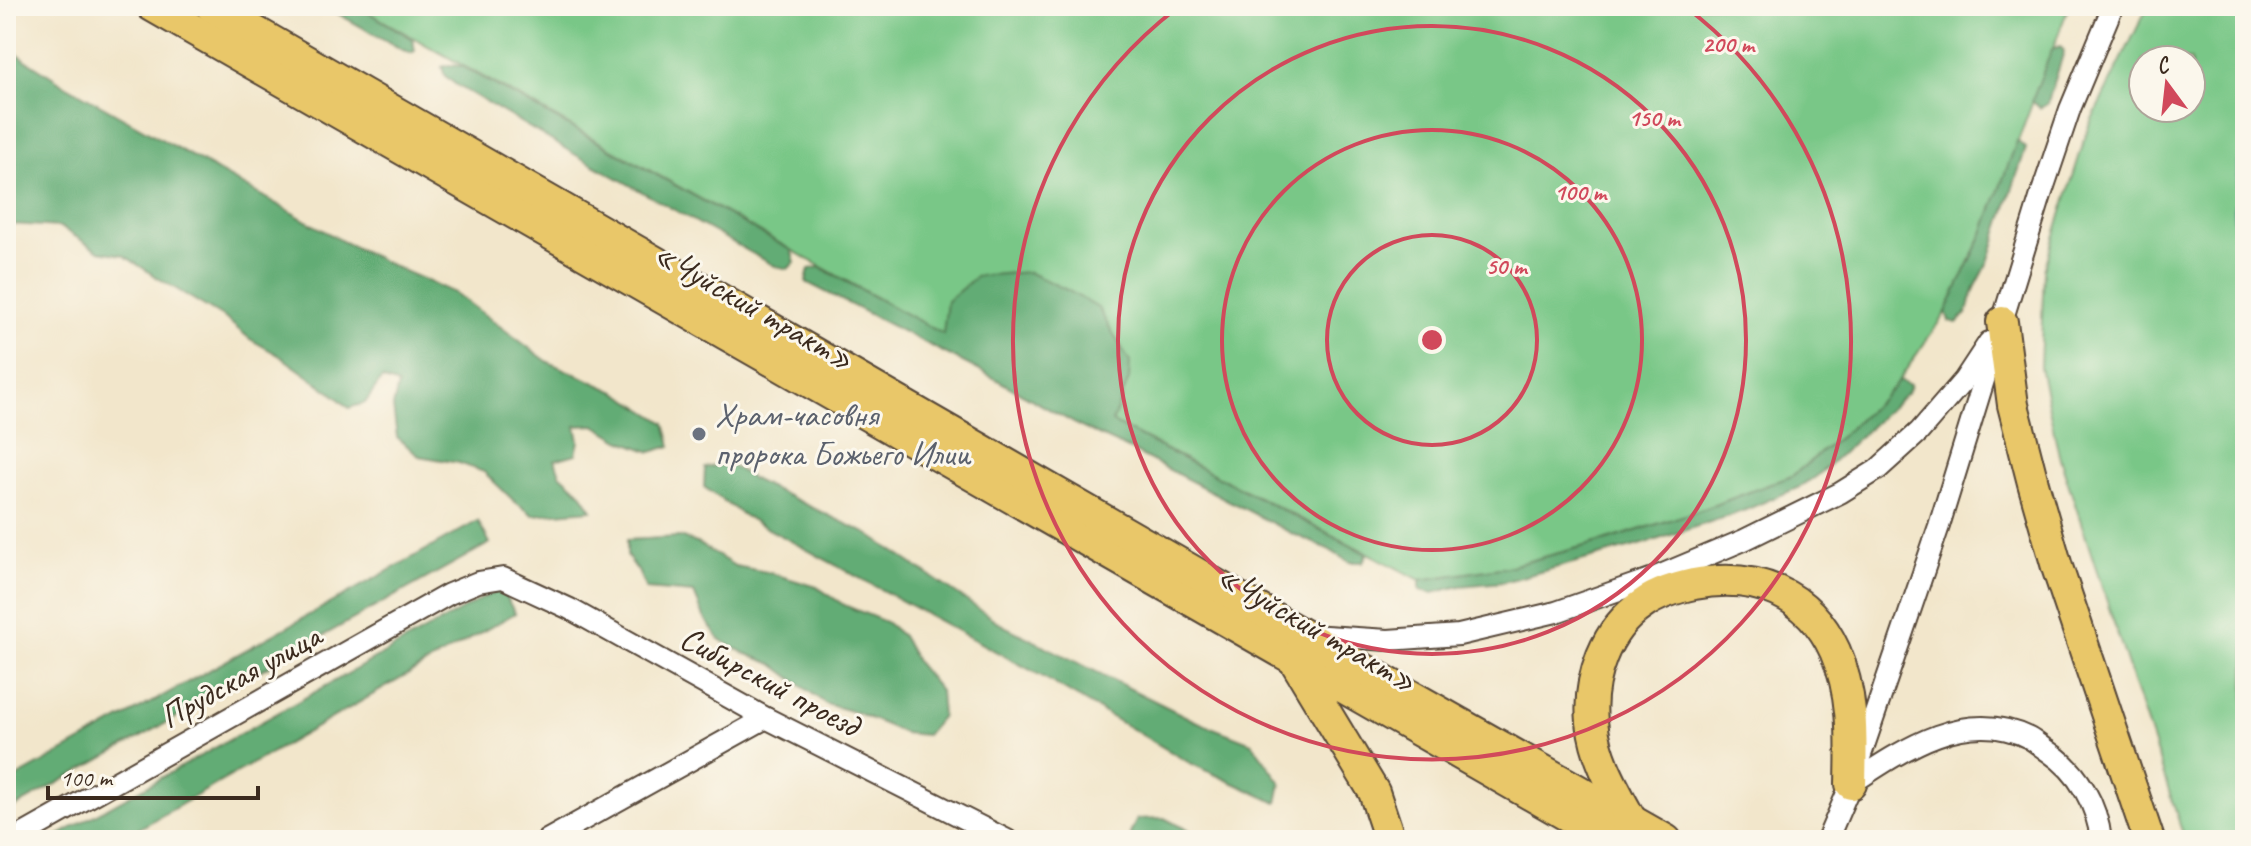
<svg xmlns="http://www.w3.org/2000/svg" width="2251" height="846" font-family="Caveat,sans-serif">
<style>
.green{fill:#79c787;stroke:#5a7852;stroke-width:2;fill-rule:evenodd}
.forest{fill:#62ac74;stroke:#4e6b49;stroke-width:2}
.water{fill:#57c3d1;stroke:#497678;stroke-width:2}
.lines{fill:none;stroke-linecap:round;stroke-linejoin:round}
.minor-casing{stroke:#564638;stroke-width:24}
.highway-casing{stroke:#564638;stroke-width:34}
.minor{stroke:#fff;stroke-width:20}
.highway{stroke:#e9c769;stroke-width:30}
.ring{fill:none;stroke:#d1495b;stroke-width:4}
.worship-dot{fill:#6b7280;stroke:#fbf7ec;stroke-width:3}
.labels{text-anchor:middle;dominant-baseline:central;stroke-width:6;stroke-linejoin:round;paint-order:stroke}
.street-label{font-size:34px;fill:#3b2a1e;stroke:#fbf7ec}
.worship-label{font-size:34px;fill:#5b616d;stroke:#fbf7ec;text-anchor:start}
.centre{fill:#d1495b;stroke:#fbf7ec;stroke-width:4}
.ring-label{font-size:24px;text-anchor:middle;font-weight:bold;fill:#d1495b;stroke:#fbf7ec;stroke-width:6;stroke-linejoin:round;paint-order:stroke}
</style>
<rect width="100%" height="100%" fill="#fbf7ec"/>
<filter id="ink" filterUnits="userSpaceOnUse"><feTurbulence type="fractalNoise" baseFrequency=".0125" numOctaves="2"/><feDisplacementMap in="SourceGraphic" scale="16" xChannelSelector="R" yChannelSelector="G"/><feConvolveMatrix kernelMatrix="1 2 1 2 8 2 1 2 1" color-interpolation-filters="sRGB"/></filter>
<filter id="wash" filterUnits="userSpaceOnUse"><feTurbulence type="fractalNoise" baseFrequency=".006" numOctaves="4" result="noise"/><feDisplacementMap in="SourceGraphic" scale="32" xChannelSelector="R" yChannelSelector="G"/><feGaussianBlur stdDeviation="1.8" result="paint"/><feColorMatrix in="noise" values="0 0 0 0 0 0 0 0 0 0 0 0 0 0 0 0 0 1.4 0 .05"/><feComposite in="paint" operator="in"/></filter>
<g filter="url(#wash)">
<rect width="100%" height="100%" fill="#f2e6cb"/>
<g class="green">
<polygon points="357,6 2069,6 1982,236 1946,312 1894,387 1846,432 1792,476 1704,509 1611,539 1507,567 1420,580 943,335"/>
<path d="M 2148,6 L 2245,6 L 2245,840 L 2185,840 L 2059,455 L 2040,367 L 2044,270 L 2089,125 ZM 2143,60 L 2191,60 L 2191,108 L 2143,108 Z"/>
</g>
<g class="forest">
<polygon points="324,6 357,6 413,39 415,51 411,53 403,50"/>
<path d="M 2060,46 L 2064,51 C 2059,68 2053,87 2047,104 L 2040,108 L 2032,101 L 2052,49 Z"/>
<polygon points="6,47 60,82 344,242 399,269 455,293 548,362 618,393 665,423 671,446 651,452 620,440 595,425 576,426 579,441 576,454 555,460 560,474 580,492 592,510 533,515 514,501 484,472 459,463 419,456 397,437 393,407 398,385 382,379 365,403 349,408 332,393 280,356 250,339 226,319 158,278 123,255 99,251 60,227 11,224 6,220"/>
<polygon points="449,65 461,66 791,250 795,262 788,269 775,266 576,155 455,84 445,76 442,67"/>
<polygon points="2017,141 2026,148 1987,265 1975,288 1966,314 1957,323 1949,321 1946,312 1982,236"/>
<polygon points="819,267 943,334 947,301 977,276 1028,272 1067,290 1098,308 1130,362 1129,379 1112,422 1367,554 1363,562 1349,562 1328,549 1291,533 1137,453 1081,427 990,376 806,282 809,269"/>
<polygon points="1899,380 1910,385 1907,393 1817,476 1802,486 1743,511 1647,543 1503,582 1460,586 1433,593 1420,590 1420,580 1507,567 1611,539 1704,509 1792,476 1846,432 1894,387"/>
<polygon points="728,463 756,481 868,534 1004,626 1193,720 1252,743 1281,783 1277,803 1190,763 1038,674 746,517 704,487 705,468"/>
<polygon points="478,521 490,543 6,812 6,783"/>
<polygon points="679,537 697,543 735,566 767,572 817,587 844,605 886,622 902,636 917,663 940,691 942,716 926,735 904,733 858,713 826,704 773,664 744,653 719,639 704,617 694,593 646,589 638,571 627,556 627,540"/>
<polygon points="501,588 515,613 119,840 50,840"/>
<polygon points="1164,818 1207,840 1134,840 1130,834 1137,819"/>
</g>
<polygon class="water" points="2245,146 2245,253 2235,235 2233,209 2238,192 2237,164"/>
</g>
<g filter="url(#ink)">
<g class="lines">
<g class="minor-casing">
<g id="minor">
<polyline points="1310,635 1388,640 1459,635 1556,612 1656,577 1744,540 1840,493 1877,470 1919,432 1964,380 1989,342"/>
<path d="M 1851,784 C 1902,750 1966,706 2029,738 C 2036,742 2043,748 2049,752 C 2079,772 2097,805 2101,840"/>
<polyline points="13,840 449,594 478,582 503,578 570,609 766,718 1007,840"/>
<polyline points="547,840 766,718"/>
<polyline points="1827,840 1851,784 1939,526 2041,195 2070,109 2113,6"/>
</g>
</g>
<g class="highway-casing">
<g id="highway">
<polyline points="152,6 1610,840"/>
<polyline points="211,6 1302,634 1666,840"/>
<polyline points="2002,322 2013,405 2033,483 2057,567 2149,840"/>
<polyline points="1293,658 1374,792 1390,840"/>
<path d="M 1630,818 C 1613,787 1596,758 1592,722 C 1588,679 1605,629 1643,604 C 1658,593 1676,588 1694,584 C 1755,572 1809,593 1835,651 C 1854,694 1852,739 1851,784"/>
</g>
</g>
<use href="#minor" class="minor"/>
<use href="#highway" class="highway"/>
</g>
</g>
<g class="ring">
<circle cx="1432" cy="340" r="105"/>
<circle cx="1432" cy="340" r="210"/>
<circle cx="1432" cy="340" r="314"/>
<path d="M1687 8A419 419 0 1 1 1177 8"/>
</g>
<circle class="worship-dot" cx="699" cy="434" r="8"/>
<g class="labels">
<g class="street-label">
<text transform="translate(754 306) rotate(30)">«Чуйский тракт»</text>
<text transform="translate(1317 628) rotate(30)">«Чуйский тракт»</text>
<text transform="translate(240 676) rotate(-29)">Прудская улица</text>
<text transform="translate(770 681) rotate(28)">Сибирский проезд</text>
</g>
<g class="worship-label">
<text x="715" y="414">Храм-часовня<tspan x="715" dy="39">пророка Божьего Илии</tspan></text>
</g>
</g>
<circle cx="1432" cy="340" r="12" class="centre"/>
<g class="ring-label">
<text x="1728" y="52">200 m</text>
<text x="1654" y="126">150 m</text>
<text x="1580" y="200">100 m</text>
<text x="1506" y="274">50 m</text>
</g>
<rect width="2251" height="846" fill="none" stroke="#fbf7ec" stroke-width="32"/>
<g transform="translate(2167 84) rotate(345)"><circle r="38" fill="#fbf7ec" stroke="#aea59a" stroke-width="2"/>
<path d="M0-6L14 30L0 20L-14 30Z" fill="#d1495b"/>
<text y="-12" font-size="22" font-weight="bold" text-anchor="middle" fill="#3b2a1e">С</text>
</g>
<path d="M48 786v12h210v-12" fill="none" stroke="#3b2a1e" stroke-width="4"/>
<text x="60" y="786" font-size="24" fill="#3b2a1e" stroke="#fbf7ec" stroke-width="6" paint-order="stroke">100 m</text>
</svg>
